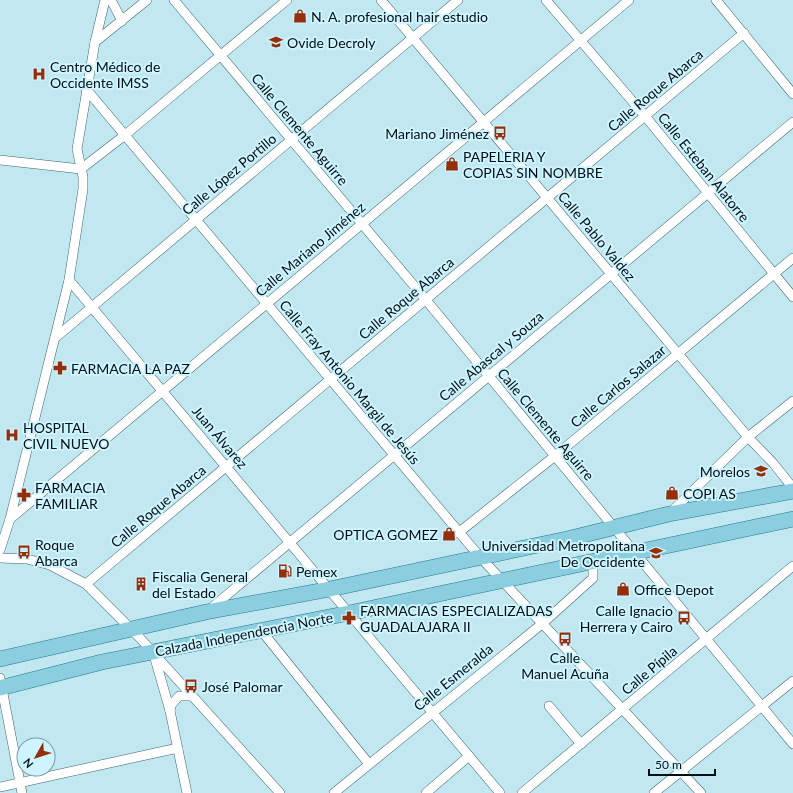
<svg xmlns="http://www.w3.org/2000/svg" width="793" height="793" font-family="Lato,sans-serif">
<style>
.lines{fill:none;stroke-linecap:round;stroke-linejoin:round}
.street-casing{stroke:#41636c;stroke-width:10}
.primary-casing{stroke:#287689;stroke-width:16}
.street{stroke:#fff;stroke-width:9}
.primary{stroke:#8acedf;stroke-width:15}
.labels{text-anchor:middle;dominant-baseline:central;stroke-width:4;stroke-linejoin:round;paint-order:stroke}
.poi-label{font-size:14px;fill:#030f13;stroke:#cef4ff;text-anchor:start}
.street-label{font-size:14px;fill:#030f13;stroke:#cef4ff}
</style>
<rect width="100%" height="100%" fill="#c1e7f1"/>
<g class="lines">
<g class="street-casing">
<g id="street">
<polyline points="111,0 122,21"/>
<polyline points="174,0 426,300 793,744"/>
<polyline points="381,0 748,437 773,463 793,488"/>
<polyline points="546,0 645,116 793,297"/>
<polyline points="716,0 793,94"/>
<polyline points="95,42 147,0"/>
<polyline points="86,89 480,557 701,793"/>
<polyline points="0,160 81,169 125,135 287,0"/>
<polyline points="69,280 500,793"/>
<polyline points="55,338 458,0"/>
<polyline points="670,513 748,437 793,401"/>
<polyline points="10,519 629,0"/>
<polyline points="458,533 555,456 793,258"/>
<polyline points="0,550 10,519 69,280 83,189 83,177 77,149 95,42 105,0"/>
<polyline points="0,558 27,559 50,565 86,584 139,637 280,793"/>
<polyline points="86,584 744,33"/>
<polyline points="209,610 793,122"/>
<polyline points="260,629 369,764"/>
<polyline points="154,655 170,711 187,793"/>
<polyline points="0,678 22,793"/>
<polyline points="549,706 581,744"/>
<polyline points="170,711 171,705 179,696 192,696"/>
<polyline points="0,787 178,748"/>
<polyline points="334,793 543,623 593,578 593,561"/>
<polyline points="426,793 469,756"/>
<polyline points="522,793 793,566"/>
<polyline points="654,793 793,681"/>
</g>
</g>
<g class="primary-casing">
<g id="primary">
<polyline points="0,659 206,612 330,589 567,539 669,514 793,491"/>
<polyline points="0,688 102,662 349,613 793,519"/>
</g>
</g>
<use href="#street" class="street"/>
<use href="#primary" class="primary"/>
</g>
<defs>
<g id="shop-bare" transform="scale(1.08)"><path d="M-5-2.5h2.3a2.7 3.5 0 0 1 5.4 0H5L5.5 6h-11ZM-1.5-2.5h3a1.5 2.3 0 0 0-3 0Z" fill="#952e0b" stroke="#cef4ff" stroke-width="2.5" paint-order="stroke"/></g>
<g id="school-bare" transform="scale(1.08)"><path d="M0-5L7-2L0 1L-7-2ZM-4 1L0 2.5L4 1V4Q0 6-4 4Z" fill="#952e0b" stroke="#cef4ff" stroke-width="2.5" paint-order="stroke"/></g>
<g id="hospital-bare" transform="scale(1.08)"><path d="M-5-5h3v3.5h4V-5h3V5h-3V1.5h-4V5h-3Z" fill="#952e0b" stroke="#cef4ff" stroke-width="2.5" paint-order="stroke"/></g>
<g id="bus-bare" transform="scale(1.08)"><path d="M-5-6H5V4H4V6H2V4H-2V6H-4V4H-5ZM-3.5-4V0h7V-4ZM-3.5 1.2v1.5H-2V1.2ZM2 1.2v1.5H3.5V1.2Z" fill="#952e0b" stroke="#cef4ff" stroke-width="2.5" paint-order="stroke"/></g>
<g id="pharmacy-bare" transform="scale(1.08)"><path d="M-2-6h4v4h4v4h-4v4h-4v-4h-4v-4h4Z" fill="#952e0b" stroke="#cef4ff" stroke-width="2.5" paint-order="stroke"/></g>
<g id="university-bare" transform="scale(1.08)"><path d="M0-5L7-2L0 1L-7-2ZM-4 1L0 2.5L4 1V4Q0 6-4 4Z" fill="#952e0b" stroke="#cef4ff" stroke-width="2.5" paint-order="stroke"/></g>
<g id="fuel-bare" transform="scale(1.08)"><path d="M-5.5-6h7V0h2V4h1.3V-2.5L3-4.5l.8-.8L6-3V5H2.5V1h-1V6h-7ZM-4.2-4.7v3.2H.2V-4.7Z" fill="#952e0b" stroke="#cef4ff" stroke-width="2.5" paint-order="stroke"/></g>
<g id="building-bare" transform="scale(1.08)"><path d="M-4-6H4V6H1V3H-1V6H-4ZM-2.5-4.3h1.7v1.8h-1.7ZM.8-4.3h1.7v1.8H.8ZM-2.5-1h1.7V.8h-1.7ZM.8-1h1.7V.8H.8Z" fill="#952e0b" stroke="#cef4ff" stroke-width="2.5" paint-order="stroke"/></g>
</defs>
<g fill-rule="evenodd">
<use href="#shop-bare" x="300" y="16"/>
<use href="#school-bare" x="276" y="42"/>
<use href="#hospital-bare" x="39" y="74"/>
<use href="#bus-bare" x="500" y="133"/>
<use href="#shop-bare" x="452" y="164"/>
<use href="#pharmacy-bare" x="60" y="368"/>
<use href="#hospital-bare" x="12" y="435"/>
<use href="#school-bare" x="761" y="471"/>
<use href="#shop-bare" x="672" y="493"/>
<use href="#pharmacy-bare" x="24" y="495"/>
<use href="#shop-bare" x="449" y="534"/>
<use href="#bus-bare" x="24" y="552"/>
<use href="#university-bare" x="656" y="553"/>
<use href="#fuel-bare" x="285" y="571"/>
<use href="#building-bare" x="141" y="584"/>
<use href="#shop-bare" x="623" y="589"/>
<use href="#pharmacy-bare" x="349" y="618"/>
<use href="#bus-bare" x="684" y="618"/>
<use href="#bus-bare" x="565" y="639"/>
<use href="#bus-bare" x="191" y="686"/>
</g>
<g class="labels">
<g class="poi-label">
<text x="311" y="16">N. A. profesional hair estudio</text>
<text x="287" y="42">Ovide Decroly</text>
<text x="50" y="66">Centro Médico de<tspan x="50" dy="16">Occidente IMSS</tspan></text>
<text x="489" y="133" text-anchor="end">Mariano Jiménez</text>
<text x="463" y="156">PAPELERIA Y<tspan x="463" dy="16">COPIAS SIN NOMBRE</tspan></text>
<text x="71" y="368">FARMACIA LA PAZ</text>
<text x="23" y="427">HOSPITAL<tspan x="23" dy="16">CIVIL NUEVO</tspan></text>
<text x="750" y="471" text-anchor="end">Morelos</text>
<text x="35" y="487">FARMACIA<tspan x="35" dy="16">FAMILIAR</tspan></text>
<text x="683" y="493">COPI AS</text>
<text x="438" y="534" text-anchor="end">OPTICA GOMEZ</text>
<text x="35" y="544">Roque<tspan x="35" dy="16">Abarca</tspan></text>
<text x="645" y="545" text-anchor="end">Universidad Metropolitana<tspan x="645" dy="16">De Occidente</tspan></text>
<text x="296" y="571">Pemex</text>
<text x="152" y="576">Fiscalia General<tspan x="152" dy="16">del Estado</tspan></text>
<text x="634" y="589">Office Depot</text>
<text x="360" y="610">FARMACIAS ESPECIALIZADAS<tspan x="360" dy="16">GUADALAJARA II</tspan></text>
<text x="673" y="610" text-anchor="end">Calle Ignacio<tspan x="673" dy="16">Herrera y Cairo</tspan></text>
<text x="565" y="657" text-anchor="middle">Calle<tspan x="565" dy="16">Manuel Acuña</tspan></text>
<text x="202" y="686">José Palomar</text>
</g>
<g class="street-label">
<text transform="translate(655 90) rotate(-40)">Calle Roque Abarca</text>
<text transform="translate(300 129) rotate(50)">Calle Clemente Aguirre</text>
<text transform="translate(704 167) rotate(51)">Calle Esteban Alatorre</text>
<text transform="translate(229 174) rotate(-40)">Calle López Portillo</text>
<text transform="translate(597 236) rotate(50)">Calle Pablo Valdez</text>
<text transform="translate(310 249) rotate(-40)">Calle Mariano Jiménez</text>
<text transform="translate(406 298) rotate(-40)">Calle Roque Abarca</text>
<text transform="translate(491 356) rotate(-40)">Calle Abascal y Souza</text>
<text transform="translate(350 382) rotate(50)">Calle Fray Antonio Margil de Jesús</text>
<text transform="translate(618 386) rotate(-40)">Calle Carlos Salazar</text>
<text transform="translate(546 424) rotate(50)">Calle Clemente Aguirre</text>
<text transform="translate(220 437) rotate(50)">Juan Álvarez</text>
<text transform="translate(158 506) rotate(-40)">Calle Roque Abarca</text>
<text transform="translate(244 634) rotate(-11)">Calzada Independencia Norte</text>
<text transform="translate(649 670) rotate(-40)">Calle Pípila</text>
<text transform="translate(453 677) rotate(-39)">Calle Esmeralda</text>
</g>
</g>
<g transform="translate(36 757) rotate(231)"><circle r="19" fill="#cef4ff" stroke="#7d98a1"/>
<path d="M0-3L7 15L0 10L-7 15Z" fill="#952e0b"/>
<text y="-6" font-size="11" font-weight="bold" text-anchor="middle" fill="#030f13">N</text>
</g>
<path d="M649 769v6h66v-6" fill="none" stroke="#030f13" stroke-width="2"/>
<text x="655" y="769" font-size="12" fill="#030f13" stroke="#cef4ff" stroke-width="3" paint-order="stroke">50 m</text>
</svg>
